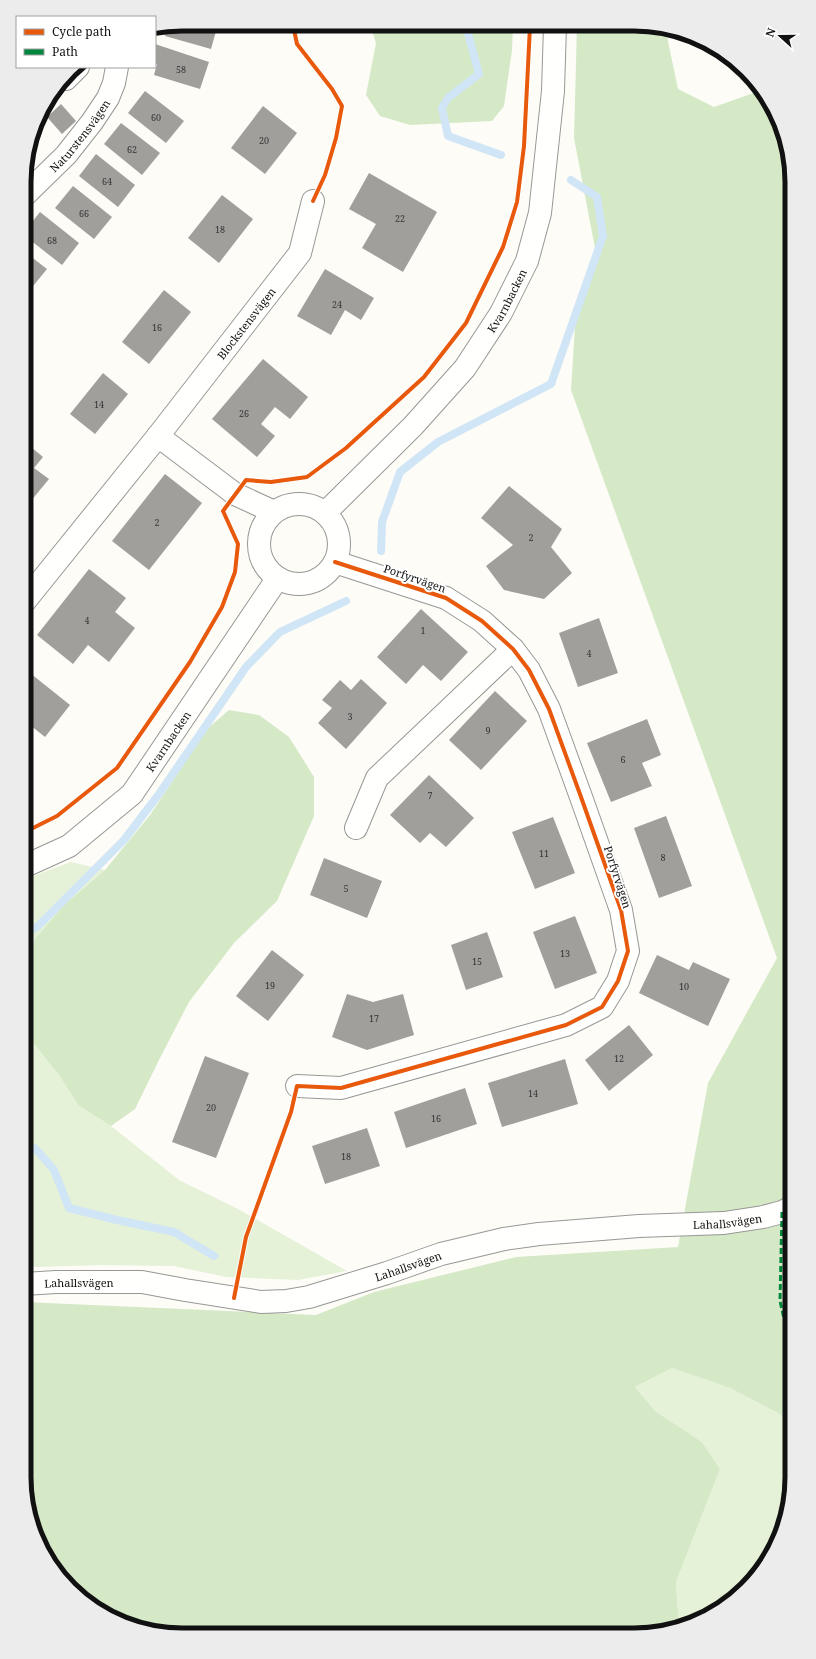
<svg xmlns="http://www.w3.org/2000/svg" width="816" height="1659" font-family="'Noto Serif',serif">
<style>
.green{fill:#e5f2d8}
.forest{fill:#d5e9c7}
.lines{fill:none;stroke-linecap:round;stroke-linejoin:round}
.stream{stroke:#d0e5f5;stroke-width:8}
.building{fill:#a19f9c}
.minor-casing{stroke:#979795;stroke-width:24}
.minor{stroke:#fffffe;stroke-width:22}
.quiet{stroke:#00873e;stroke-width:3;stroke-dasharray:6 3;stroke-linecap:butt}
.cycleway-casing{stroke:#fff;stroke-width:6}
.cycleway{stroke:#e8590c;stroke-width:4}
.labels{text-anchor:middle;dominant-baseline:central;stroke-width:4;stroke-linejoin:round;paint-order:stroke}
.number-label{font-size:9px;fill:#353434}
.street-label{font-size:11px;fill:#111;stroke:#fff}
.rim{fill:none;stroke:#111;stroke-width:5}
</style>
<rect width="100%" height="100%" fill="#fdfcf7"/>
<g class="green">
<polygon points="71,862 105,870 63,906 35,939 25,965 25,879"/>
<polygon points="24,1025 26,1034 59,1075 78,1105 111,1126 179,1180 238,1209 347,1271 298,1280 226,1277 174,1266 101,1265 38,1267 24,1266"/>
<polygon points="672,1368 730,1388 776,1412 792,1423 792,1488 780,1537 759,1573 722,1608 685,1627 679,1628 676,1582 720,1469 702,1442 655,1411 635,1387"/>
</g>
<g class="forest">
<polygon points="370,25 513,26 512,50 504,106 492,121 410,125 380,116 366,95 376,43"/>
<polygon points="577,26 665,27 678,89 714,107 762,90 766,94 784,131 792,182 792,1423 776,1412 730,1388 672,1368 635,1387 655,1411 702,1442 720,1469 676,1582 679,1628 634,1635 161,1634 112,1619 78,1596 50,1565 32,1528 24,1477 24,1302 316,1315 374,1292 516,1257 678,1247 708,1083 777,958 571,390 576,310 595,248 574,138"/>
<polygon points="229,710 259,715 289,737 314,777 314,816 277,901 234,943 189,1002 160,1058 135,1109 111,1126 78,1105 59,1075 26,1034 24,1025 25,965 35,939 63,906 105,870 150,815 207,729"/>
</g>
<g class="lines">
<g class="stream">
<polyline points="466,26 479,74 448,98 442,108 448,136 501,155"/>
<polyline points="381,551 382,522 400,472 438,442 551,384 603,236 597,197 571,180"/>
<polyline points="25,934 38,926 124,840 159,794 246,667 280,632 346,601"/>
<polyline points="24,1151 35,1148 54,1170 69,1208 117,1220 174,1232 214,1256"/>
</g>
</g>
<g class="building">
<polygon points="182,24 218,24 211,49 165,36 168,27"/>
<polygon points="690,36 704,40 714,47 690,38"/>
<polygon points="155,44 209,62 200,89 154,75 157,64 155,64"/>
<polygon points="145,91 184,121 166,143 128,113"/>
<polygon points="61,104 76,121 62,134 47,117"/>
<polygon points="263,106 297,133 265,174 231,148"/>
<polygon points="121,123 160,153 142,175 104,144"/>
<polygon points="96,154 135,185 118,207 79,176"/>
<polygon points="369,173 437,212 403,272 362,248 376,224 349,209"/>
<polygon points="73,186 112,217 94,239 55,208"/>
<polygon points="222,195 253,219 219,263 188,238"/>
<polygon points="40,212 79,243 62,265 25,236 25,231"/>
<polygon points="25,252 47,269 29,291 25,287"/>
<polygon points="325,269 374,298 361,320 345,310 331,335 297,316"/>
<polygon points="164,290 191,312 149,364 122,342"/>
<polygon points="263,359 308,397 290,419 275,407 261,424 275,436 257,457 212,419"/>
<polygon points="103,373 128,394 95,434 70,414"/>
<polygon points="25,442 43,457 34,468 49,479 30,502 25,498"/>
<polygon points="165,474 202,503 149,570 112,541"/>
<polygon points="509,486 562,529 551,547 572,573 544,599 504,590 486,566 513,545 481,518"/>
<polygon points="89,569 126,598 115,612 135,628 109,662 88,645 73,664 37,635"/>
<polygon points="421,609 468,652 441,681 423,665 406,684 377,657"/>
<polygon points="599,618 618,673 578,687 559,633"/>
<polygon points="25,669 70,705 45,737 25,721"/>
<polygon points="361,679 387,703 346,749 318,723 332,708 322,700 340,680 351,690"/>
<polygon points="495,691 527,721 481,770 449,740"/>
<polygon points="647,719 661,755 642,763 652,786 611,802 587,743"/>
<polygon points="429,775 474,818 446,847 430,833 420,843 390,815"/>
<polygon points="666,816 692,886 659,898 634,828"/>
<polygon points="553,817 575,873 535,889 512,832"/>
<polygon points="324,858 382,881 367,918 310,895"/>
<polygon points="575,916 597,973 555,989 533,932"/>
<polygon points="487,932 503,977 466,990 451,945"/>
<polygon points="272,950 304,975 268,1021 236,996"/>
<polygon points="657,955 689,970 693,962 730,979 708,1026 639,993"/>
<polygon points="347,994 373,1002 403,994 414,1035 367,1050 332,1037"/>
<polygon points="629,1025 653,1055 609,1091 585,1060"/>
<polygon points="205,1056 249,1073 216,1158 172,1142"/>
<polygon points="565,1059 578,1104 502,1127 488,1083"/>
<polygon points="465,1088 477,1124 406,1148 394,1112"/>
<polygon points="367,1128 380,1166 325,1184 312,1146"/>
</g>
<g class="lines">
<g class="minor-casing">
<g id="minor">
<polyline points="66,79 78,67"/>
<path id="s1" d="M 25,195 L 66,155 L 92,122 L 108,98 L 114,83 L 117,67"/>
<polyline points="158,436 235,494 274,512"/>
<circle cx="299" cy="544" r="40"/>
<path id="s2" d="M 325,513 L 413,426 L 465,368 L 501,313 L 527,261 L 540,213 L 553,91 L 555,26"/>
<path id="s3" d="M 25,601 L 158,436 L 300,253 L 313,201"/>
<polyline points="356,828 377,778 513,649"/>
<path id="s4" d="M 25,866 L 69,846 L 132,794 L 277,579"/>
<polyline points="297,1086 341,1088 566,1025 602,1007 618,981 628,951 621,910 581,797 549,709 529,670 513,649 482,621 446,598 335,562"/>
<path id="s5" d="M 24,1284 L 56,1282 L 142,1282 L 185,1290 L 261,1302 L 286,1301 L 309,1297 L 387,1273 L 441,1254 L 504,1239 L 539,1234 L 639,1226 L 724,1223 L 763,1217 L 782,1212 L 792,1207"/>
</g>
</g>
<use href="#minor" class="minor"/>
<polyline class="quiet" points="782,1212 780,1301 792,1354"/>
<g class="cycleway-casing">
<g id="cycleway">
<polyline points="293,25 297,44 332,89 342,106 336,138 325,175 313,201"/>
<polyline points="25,832 57,816 117,768 190,662 222,607 235,572 238,544 223,511 246,480 271,482 307,477 346,448 424,377 466,323 503,247 517,202 524,146 530,26"/>
<polyline points="234,1298 246,1237 291,1112 297,1086 341,1088 566,1025 602,1007 618,981 628,951 621,910 581,797 549,709 529,670 513,649 482,621 446,598 335,562"/>
</g>
</g>
<use href="#cycleway" class="cycleway"/>
</g>
<g class="labels">
<g class="number-label">
<text x="181" y="69">58</text>
<text x="156" y="117">60</text>
<text x="264" y="140">20</text>
<text x="132" y="149">62</text>
<text x="107" y="181">64</text>
<text x="84" y="213">66</text>
<text x="400" y="218">22</text>
<text x="220" y="229">18</text>
<text x="52" y="240">68</text>
<text x="337" y="304">24</text>
<text x="157" y="327">16</text>
<text x="99" y="404">14</text>
<text x="244" y="413">26</text>
<text x="157" y="522">2</text>
<text x="531" y="537">2</text>
<text x="87" y="620">4</text>
<text x="423" y="630">1</text>
<text x="589" y="653">4</text>
<text x="350" y="716">3</text>
<text x="488" y="730">9</text>
<text x="623" y="759">6</text>
<text x="430" y="795">7</text>
<text x="544" y="853">11</text>
<text x="663" y="857">8</text>
<text x="346" y="888">5</text>
<text x="565" y="953">13</text>
<text x="477" y="961">15</text>
<text x="270" y="985">19</text>
<text x="684" y="986">10</text>
<text x="374" y="1018">17</text>
<text x="619" y="1058">12</text>
<text x="533" y="1093">14</text>
<text x="211" y="1107">20</text>
<text x="436" y="1118">16</text>
<text x="346" y="1156">18</text>
</g>
<g class="street-label">
<text stroke="none"><textPath href="#s1" startOffset="81">Naturstensvägen</textPath></text>
<text stroke="none"><textPath href="#s2" startOffset="281">Kvarnbacken</textPath></text>
<text stroke="none"><textPath href="#s3" startOffset="355">Blockstensvägen</textPath></text>
<text transform="translate(415 578) rotate(19)">Porfyrvägen</text>
<text stroke="none"><textPath href="#s4" startOffset="194">Kvarnbacken</textPath></text>
<text transform="translate(618 877) rotate(72)">Porfyrvägen</text>
<text stroke="none"><textPath href="#s5" startOffset="715">Lahallsvägen</textPath></text>
<text stroke="none"><textPath href="#s5" startOffset="391">Lahallsvägen</textPath></text>
<text stroke="none"><textPath href="#s5" startOffset="55">Lahallsvägen</textPath></text>
</g>
</g>
<path d="M0 0H816V1659H0ZM182 31H634A151 151 0 0 1 785 182V1477A151 151 0 0 1 634 1628H182A151 151 0 0 1 31 1477V182A151 151 0 0 1 182 31Z" fill="#ececec" fill-rule="evenodd"/>
<path class="rim" d="M182 31H634A151 151 0 0 1 785 182V1477A151 151 0 0 1 634 1628H182A151 151 0 0 1 31 1477V182A151 151 0 0 1 182 31Z"/>
<rect x="16" y="16" width="140" height="52" fill="#ffffff" stroke="#a0a0a0"/>
<rect x="24" y="29" width="20" height="6" fill="#e8590c" stroke="#a0a0a0"/>
<text x="52" y="36" font-size="12" fill="#111111">Cycle path</text>
<rect x="24" y="49" width="20" height="6" fill="#00873e" stroke="#a0a0a0"/>
<text x="52" y="56" font-size="12" fill="#111111">Path</text>
<g transform="translate(780 36) rotate(291)" stroke="#ffffff" stroke-width="3" paint-order="stroke">
<path d="M0-3L7 15L0 10L-7 15Z" fill="#111111"/>
<text y="-6" font-size="11" font-weight="bold" text-anchor="middle" fill="#111111">N</text>
</g>
</svg>
